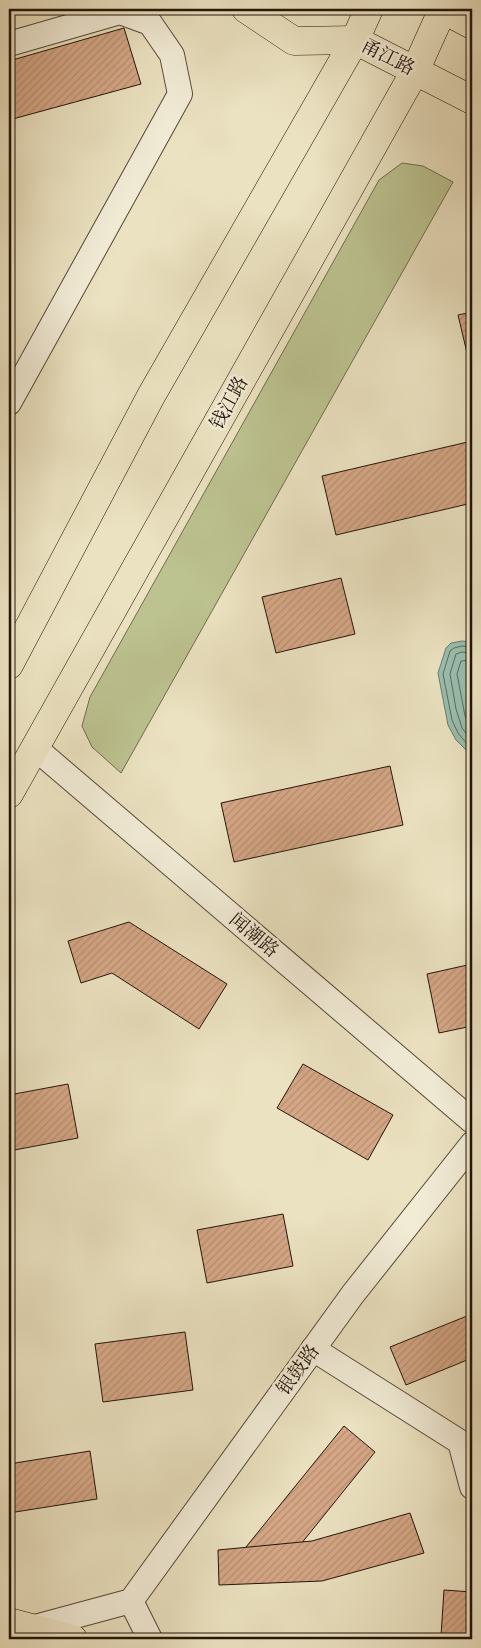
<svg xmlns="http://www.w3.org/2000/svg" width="481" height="1648" font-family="'IM FELL French Canon','Noto Serif SC',serif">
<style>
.green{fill:#bcc290;stroke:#706b4c}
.water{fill:#99beaf;stroke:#6a7a6d}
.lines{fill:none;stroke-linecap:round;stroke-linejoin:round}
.shore{stroke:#5e695c;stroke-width:1}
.building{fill:url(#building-hatch);stroke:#231409}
.minor-casing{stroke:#554837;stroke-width:26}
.major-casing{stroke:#231409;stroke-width:29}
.minor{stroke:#f2ecd7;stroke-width:24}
.major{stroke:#ebe2c1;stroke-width:28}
.labels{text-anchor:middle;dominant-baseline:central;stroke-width:5;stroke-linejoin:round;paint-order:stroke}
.street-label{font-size:19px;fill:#231409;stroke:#f2ecd7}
</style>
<defs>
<pattern id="building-hatch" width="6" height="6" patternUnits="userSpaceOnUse" patternTransform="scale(1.25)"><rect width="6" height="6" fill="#d5a786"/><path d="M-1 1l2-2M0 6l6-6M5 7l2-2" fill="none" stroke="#b78f72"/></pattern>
</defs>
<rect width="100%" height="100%" fill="#ebe2c1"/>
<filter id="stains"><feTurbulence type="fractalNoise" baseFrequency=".004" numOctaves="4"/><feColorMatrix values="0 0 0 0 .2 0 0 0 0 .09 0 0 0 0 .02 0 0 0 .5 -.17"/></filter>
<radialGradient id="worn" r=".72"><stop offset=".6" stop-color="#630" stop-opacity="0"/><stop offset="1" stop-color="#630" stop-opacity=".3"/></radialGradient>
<polygon class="green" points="402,163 423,166 453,182 121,773 92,747 82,726 90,697 379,180"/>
<polygon class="water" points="462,641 472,642 472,756 456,740 448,725 438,673 446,648 451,643"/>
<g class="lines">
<g class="shore">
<polyline points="472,647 462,646 454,648 450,651 443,674 452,720 458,733 472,750"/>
<polyline points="472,653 462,652 456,654 450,674 456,709 462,728 472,741"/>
<polyline points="472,660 461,661 457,674 458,679 465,716 472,729"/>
</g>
</g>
<g class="building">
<polygon points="124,28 141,84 9,120 9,61"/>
<polygon points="472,312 472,374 458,315"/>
<polygon points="472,441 472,503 336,535 322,476"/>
<polygon points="341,578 355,634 276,653 262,597"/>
<polygon points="390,766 403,825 234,862 221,803"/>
<polygon points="129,922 227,984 199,1029 112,973 81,983 68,941"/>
<polygon points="472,964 472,1026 439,1033 427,974"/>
<polygon points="303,1064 393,1115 368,1160 277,1108"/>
<polygon points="68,1084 78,1138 9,1151 9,1095"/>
<polygon points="283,1214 293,1266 207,1283 197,1230"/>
<polygon points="472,1314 472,1358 406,1385 390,1347"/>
<polygon points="185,1332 193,1390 103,1402 95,1344"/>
<polygon points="344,1426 375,1452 280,1570 246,1547"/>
<polygon points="90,1451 97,1499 9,1513 9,1464"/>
<polygon points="410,1513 424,1553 322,1581 219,1585 218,1550 312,1541"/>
<polygon points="444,1590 472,1592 472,1639 441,1636"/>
</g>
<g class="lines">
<g class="minor-casing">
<g id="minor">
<polyline points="9,44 120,12 150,23 172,55 180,94 9,403"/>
<polyline points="35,748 472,1121"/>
<polyline points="313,1349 460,1442 472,1487"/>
<polyline points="131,1601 150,1639"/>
<polyline points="31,1628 131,1601 353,1294 472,1144"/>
</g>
</g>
<g class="major-casing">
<g id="major">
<polyline points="246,9 294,41 355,40 472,100"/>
<polyline points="442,9 472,25"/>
<polyline points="9,665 151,396 355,40 369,9"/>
<polyline points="9,794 415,71 443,9"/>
<polyline points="9,1622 73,1639"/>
</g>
</g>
<use href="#minor" class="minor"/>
<use href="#major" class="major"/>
</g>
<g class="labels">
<g class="street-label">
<text transform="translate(388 57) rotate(27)">甬江路</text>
<text transform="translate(229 403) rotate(-61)">钱江路</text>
<text transform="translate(254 935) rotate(40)">闻潮路</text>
<text transform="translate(298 1370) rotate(-54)">银鼓路</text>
</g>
</g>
<rect width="481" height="1648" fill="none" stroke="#ebe2c1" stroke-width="30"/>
<rect x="10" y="10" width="461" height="1628" fill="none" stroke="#231409" stroke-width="2.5"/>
<rect x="15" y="15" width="451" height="1618" fill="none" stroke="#231409"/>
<rect width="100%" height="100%" filter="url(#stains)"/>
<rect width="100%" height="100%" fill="url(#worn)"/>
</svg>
